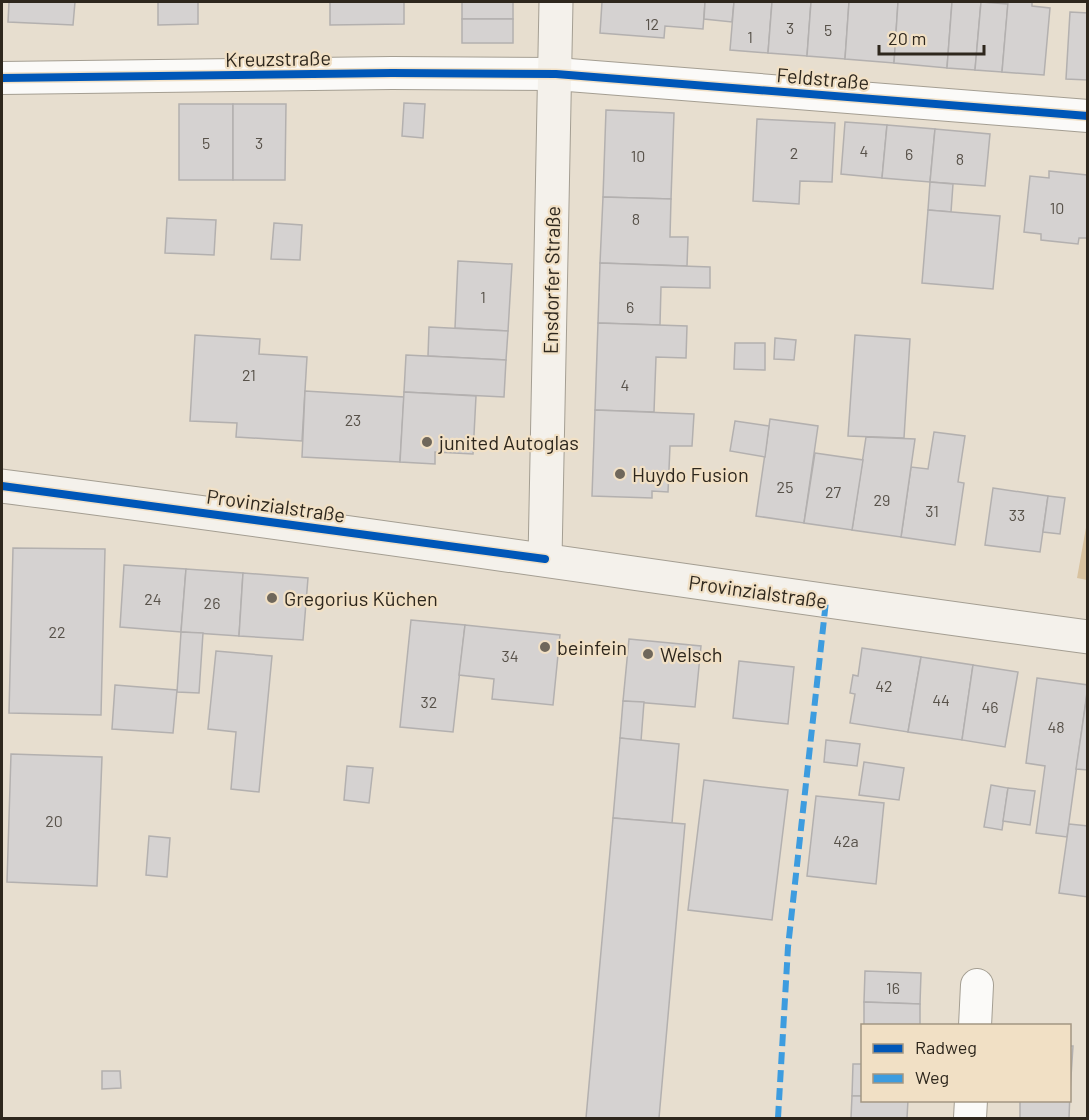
<svg xmlns="http://www.w3.org/2000/svg" width="1089" height="1120" font-family="Barlow,sans-serif">
<style>
.green{fill:#d8c29f}
.building{fill:#d5d2d1;stroke:#b3b0af;stroke-width:1.5}
.lines{fill:none;stroke-linecap:round;stroke-linejoin:round}
.street-casing{stroke:#a49e92;stroke-width:34}
.secondary-casing{stroke:#a49e92;stroke-width:35}
.street{stroke:#fbfaf8;stroke-width:32}
.secondary{stroke:#f4f1eb;stroke-width:33}
.quiet{stroke:#3d9cdf;stroke-width:6;stroke-dasharray:12 6;stroke-linecap:butt}
.cycleway-casing{stroke:#f1e0c5;stroke-width:11}
.cycleway{stroke:#0057b8;stroke-width:8}
.poi-dot{fill:#6f675b;stroke:#f1e0c5;stroke-width:2}
.labels{text-anchor:middle;dominant-baseline:central;stroke-width:4.5;stroke-linejoin:round;paint-order:stroke}
.number-label{font-size:16px;fill:#58524a}
.street-label{font-size:20px;fill:#2e271d;stroke:#f1e0c5}
.poi-label{font-size:20px;fill:#2e271d;stroke:#f1e0c5;text-anchor:start}
</style>
<rect width="100%" height="100%" fill="#e7decf"/>
<polygon class="green" points="1087,522 1088,580 1087,580 1077,578"/>
<g class="building">
<polygon points="9,2 75,2 73,25 8,22"/>
<polygon points="158,2 198,2 198,24 158,25"/>
<polygon points="330,2 404,2 404,24 330,25"/>
<rect x="462" y="2" width="51" height="17"/>
<polygon points="602,2 705,2 703,29 665,26 664,38 600,33"/>
<polygon points="705,2 734,2 732,22 704,19"/>
<polygon points="734,2 772,2 768,53 730,50"/>
<polygon points="772,2 811,2 807,56 768,53"/>
<polygon points="811,2 849,2 845,59 807,56"/>
<polygon points="849,2 898,2 894,63 845,59"/>
<polygon points="898,2 952,2 947,68 894,63"/>
<polygon points="952,2 981,2 975,70 947,68"/>
<polygon points="981,2 1008,4 1002,72 975,70"/>
<polygon points="1008,2 1032,2 1032,6 1050,8 1044,75 1002,72"/>
<polygon points="1070,12 1088,13 1088,80 1066,79"/>
<rect x="462" y="19" width="51" height="24"/>
<polygon points="404,103 425,104 423,138 402,136"/>
<rect x="179" y="104" width="54" height="76"/>
<polygon points="233,104 286,104 285,180 233,180"/>
<polygon points="606,110 674,113 671,199 603,197"/>
<polygon points="757,119 835,123 832,182 800,181 799,204 753,201"/>
<polygon points="845,122 887,125 882,178 841,174"/>
<polygon points="887,125 935,129 930,182 882,178"/>
<polygon points="935,129 990,134 985,186 930,182"/>
<polygon points="1049,171 1087,175 1088,238 1079,238 1078,244 1041,240 1041,234 1024,232 1030,176 1049,178"/>
<polygon points="930,182 953,184 951,212 928,210"/>
<polygon points="603,197 671,199 670,237 688,237 687,266 600,263"/>
<polygon points="928,210 1000,216 993,289 922,283"/>
<polygon points="167,218 216,220 214,255 165,253"/>
<polygon points="274,223 302,225 300,260 271,259"/>
<polygon points="458,261 512,264 508,331 455,328"/>
<polygon points="600,263 710,267 710,288 661,287 660,325 598,323"/>
<polygon points="598,323 687,326 686,358 656,357 654,412 595,410"/>
<polygon points="429,327 508,331 506,360 428,356"/>
<polygon points="195,335 260,339 259,354 307,357 302,441 236,437 237,423 190,421"/>
<polygon points="855,335 910,339 904,438 848,436"/>
<polygon points="775,338 796,340 794,360 774,359"/>
<polygon points="735,343 765,343 765,370 734,369"/>
<polygon points="406,355 506,360 504,397 404,392"/>
<polygon points="305,391 404,397 400,462 302,457"/>
<polygon points="404,392 476,396 473,454 435,452 435,464 400,462"/>
<polygon points="595,410 694,414 692,446 670,446 668,492 652,491 652,498 592,496"/>
<polygon points="770,419 818,426 804,523 756,516"/>
<polygon points="735,421 769,426 765,457 730,451"/>
<polygon points="934,432 965,436 958,482 964,483 955,545 901,537 911,467 928,469"/>
<polygon points="866,437 915,439 901,537 852,530"/>
<polygon points="815,453 863,460 852,530 804,523"/>
<polygon points="993,488 1048,496 1040,552 985,545"/>
<polygon points="1048,496 1065,498 1060,534 1043,532"/>
<polygon points="13,548 105,549 101,715 9,713"/>
<polygon points="124,565 186,569 181,632 120,627"/>
<polygon points="186,569 243,573 239,636 181,632"/>
<polygon points="243,573 308,578 303,640 239,636"/>
<polygon points="411,620 465,625 453,732 400,727"/>
<polygon points="465,625 560,635 553,705 492,699 494,679 459,675"/>
<polygon points="181,632 203,633 199,693 177,692"/>
<polygon points="629,639 701,646 695,707 623,701"/>
<polygon points="862,648 921,657 908,732 850,723 855,694 850,693 853,675 858,676"/>
<polygon points="216,651 272,656 259,792 231,789 236,732 208,729"/>
<polygon points="921,657 973,665 962,740 908,732"/>
<polygon points="739,661 794,667 788,724 733,718"/>
<polygon points="973,665 1018,672 1005,747 962,740"/>
<polygon points="1037,678 1088,685 1067,837 1036,833 1045,766 1026,763"/>
<polygon points="115,685 177,690 173,733 112,729"/>
<polygon points="1088,688 1088,770 1076,769"/>
<polygon points="623,701 644,702 641,741 620,738"/>
<polygon points="620,738 679,744 672,823 613,818"/>
<polygon points="826,740 860,744 857,766 824,762"/>
<polygon points="11,754 102,757 97,886 7,882"/>
<polygon points="864,762 904,768 899,800 859,795"/>
<polygon points="347,766 373,768 369,803 344,800"/>
<polygon points="704,780 788,790 772,920 688,910"/>
<polygon points="991,785 1008,788 1002,830 984,827"/>
<polygon points="1008,788 1035,791 1030,825 1003,821"/>
<polygon points="816,796 884,803 876,884 807,876"/>
<polygon points="613,818 685,824 659,1118 586,1118"/>
<polygon points="1069,824 1088,826 1088,897 1059,893"/>
<polygon points="149,836 170,838 167,877 146,875"/>
<polygon points="865,971 921,973 920,1004 864,1002"/>
<polygon points="864,1002 920,1004 920,1026 864,1026"/>
<polygon points="1070,1046 1073,1046 1070,1092"/>
<polygon points="853,1064 862,1064 862,1096 852,1096"/>
<polygon points="102,1071 120,1071 121,1088 102,1089"/>
<polygon points="1070,1092 1069,1118 1020,1118 1020,1100 1070,1100"/>
<polygon points="852,1096 862,1096 862,1100 908,1100 907,1118 851,1118"/>
</g>
<g class="lines">
<g class="street-casing">
<g id="street">
<polyline points="2,78 392,73 556,74 1088,116"/>
<polyline points="975,1026 977,985"/>
<polyline points="970,1118 971,1100"/>
</g>
</g>
<g class="secondary-casing">
<g id="secondary">
<path d="M 2,486 C 364,532 725,588 1088,637"/>
<polyline points="545,559 556,2"/>
</g>
</g>
<use href="#street" class="street"/>
<use href="#secondary" class="secondary"/>
<polyline class="quiet" points="778,1118 788,947 826,601"/>
<g class="cycleway-casing">
<g id="cycleway">
<polyline points="2,78 392,73 556,74 1088,116"/>
<polyline points="2,486 545,559"/>
</g>
</g>
<use href="#cycleway" class="cycleway"/>
</g>
<g class="poi-dot">
<circle cx="427" cy="442" r="6"/>
<circle cx="620" cy="474" r="6"/>
<circle cx="272" cy="598" r="6"/>
<circle cx="545" cy="647" r="6"/>
<circle cx="648" cy="654" r="6"/>
</g>
<g class="labels">
<g class="number-label">
<text x="652" y="23">12</text>
<text x="790" y="27">3</text>
<text x="828" y="29">5</text>
<text x="750" y="36">1</text>
<text x="206" y="142">5</text>
<text x="259" y="142">3</text>
<text x="864" y="150">4</text>
<text x="794" y="152">2</text>
<text x="909" y="153">6</text>
<text x="638" y="155">10</text>
<text x="960" y="158">8</text>
<text x="1057" y="207">10</text>
<text x="636" y="218">8</text>
<text x="483" y="296">1</text>
<text x="630" y="306">6</text>
<text x="249" y="374">21</text>
<text x="625" y="384">4</text>
<text x="353" y="419">23</text>
<text x="785" y="486">25</text>
<text x="833" y="491">27</text>
<text x="882" y="499">29</text>
<text x="932" y="510">31</text>
<text x="1017" y="514">33</text>
<text x="153" y="598">24</text>
<text x="212" y="602">26</text>
<text x="57" y="631">22</text>
<text x="510" y="655">34</text>
<text x="884" y="685">42</text>
<text x="941" y="699">44</text>
<text x="429" y="701">32</text>
<text x="990" y="706">46</text>
<text x="1056" y="726">48</text>
<text x="54" y="820">20</text>
<text x="846" y="840">42a</text>
<text x="893" y="987">16</text>
</g>
<g class="street-label">
<text transform="translate(278 58) rotate(-1)">Kreuzstraße</text>
<text transform="translate(823 78) rotate(5)">Feldstraße</text>
<text transform="translate(551 280) rotate(-89)">Ensdorfer Straße</text>
<text transform="translate(276 505) rotate(8)">Provinzialstraße</text>
<text transform="translate(758 591) rotate(8)">Provinzialstraße</text>
</g>
<g class="poi-label">
<text x="439" y="442">junited Autoglas</text>
<text x="632" y="474">Huydo Fusion</text>
<text x="284" y="598">Gregorius Küchen</text>
<text x="557" y="647">beinfein</text>
<text x="660" y="654">Welsch</text>
</g>
</g>
<rect width="1089" height="1120" fill="none" stroke="#2e271d" stroke-width="6"/>
<rect x="861" y="1024" width="210" height="78" fill="#f1e0c5" stroke="#a39682" stroke-width="1.5"/>
<rect x="873" y="1044" width="30" height="9" fill="#0057b8" stroke="#a39682" stroke-width="1.5"/>
<text x="915" y="1054" font-size="18" fill="#2e271d">Radweg</text>
<rect x="873" y="1074" width="30" height="9" fill="#3d9cdf" stroke="#a39682" stroke-width="1.5"/>
<text x="915" y="1084" font-size="18" fill="#2e271d">Weg</text>
<path d="M879 45v9h105v-9" fill="none" stroke="#2e271d" stroke-width="3"/>
<text x="888" y="45" font-size="18" fill="#2e271d" stroke="#f1e0c5" stroke-width="4.5" paint-order="stroke">20 m</text>
</svg>
